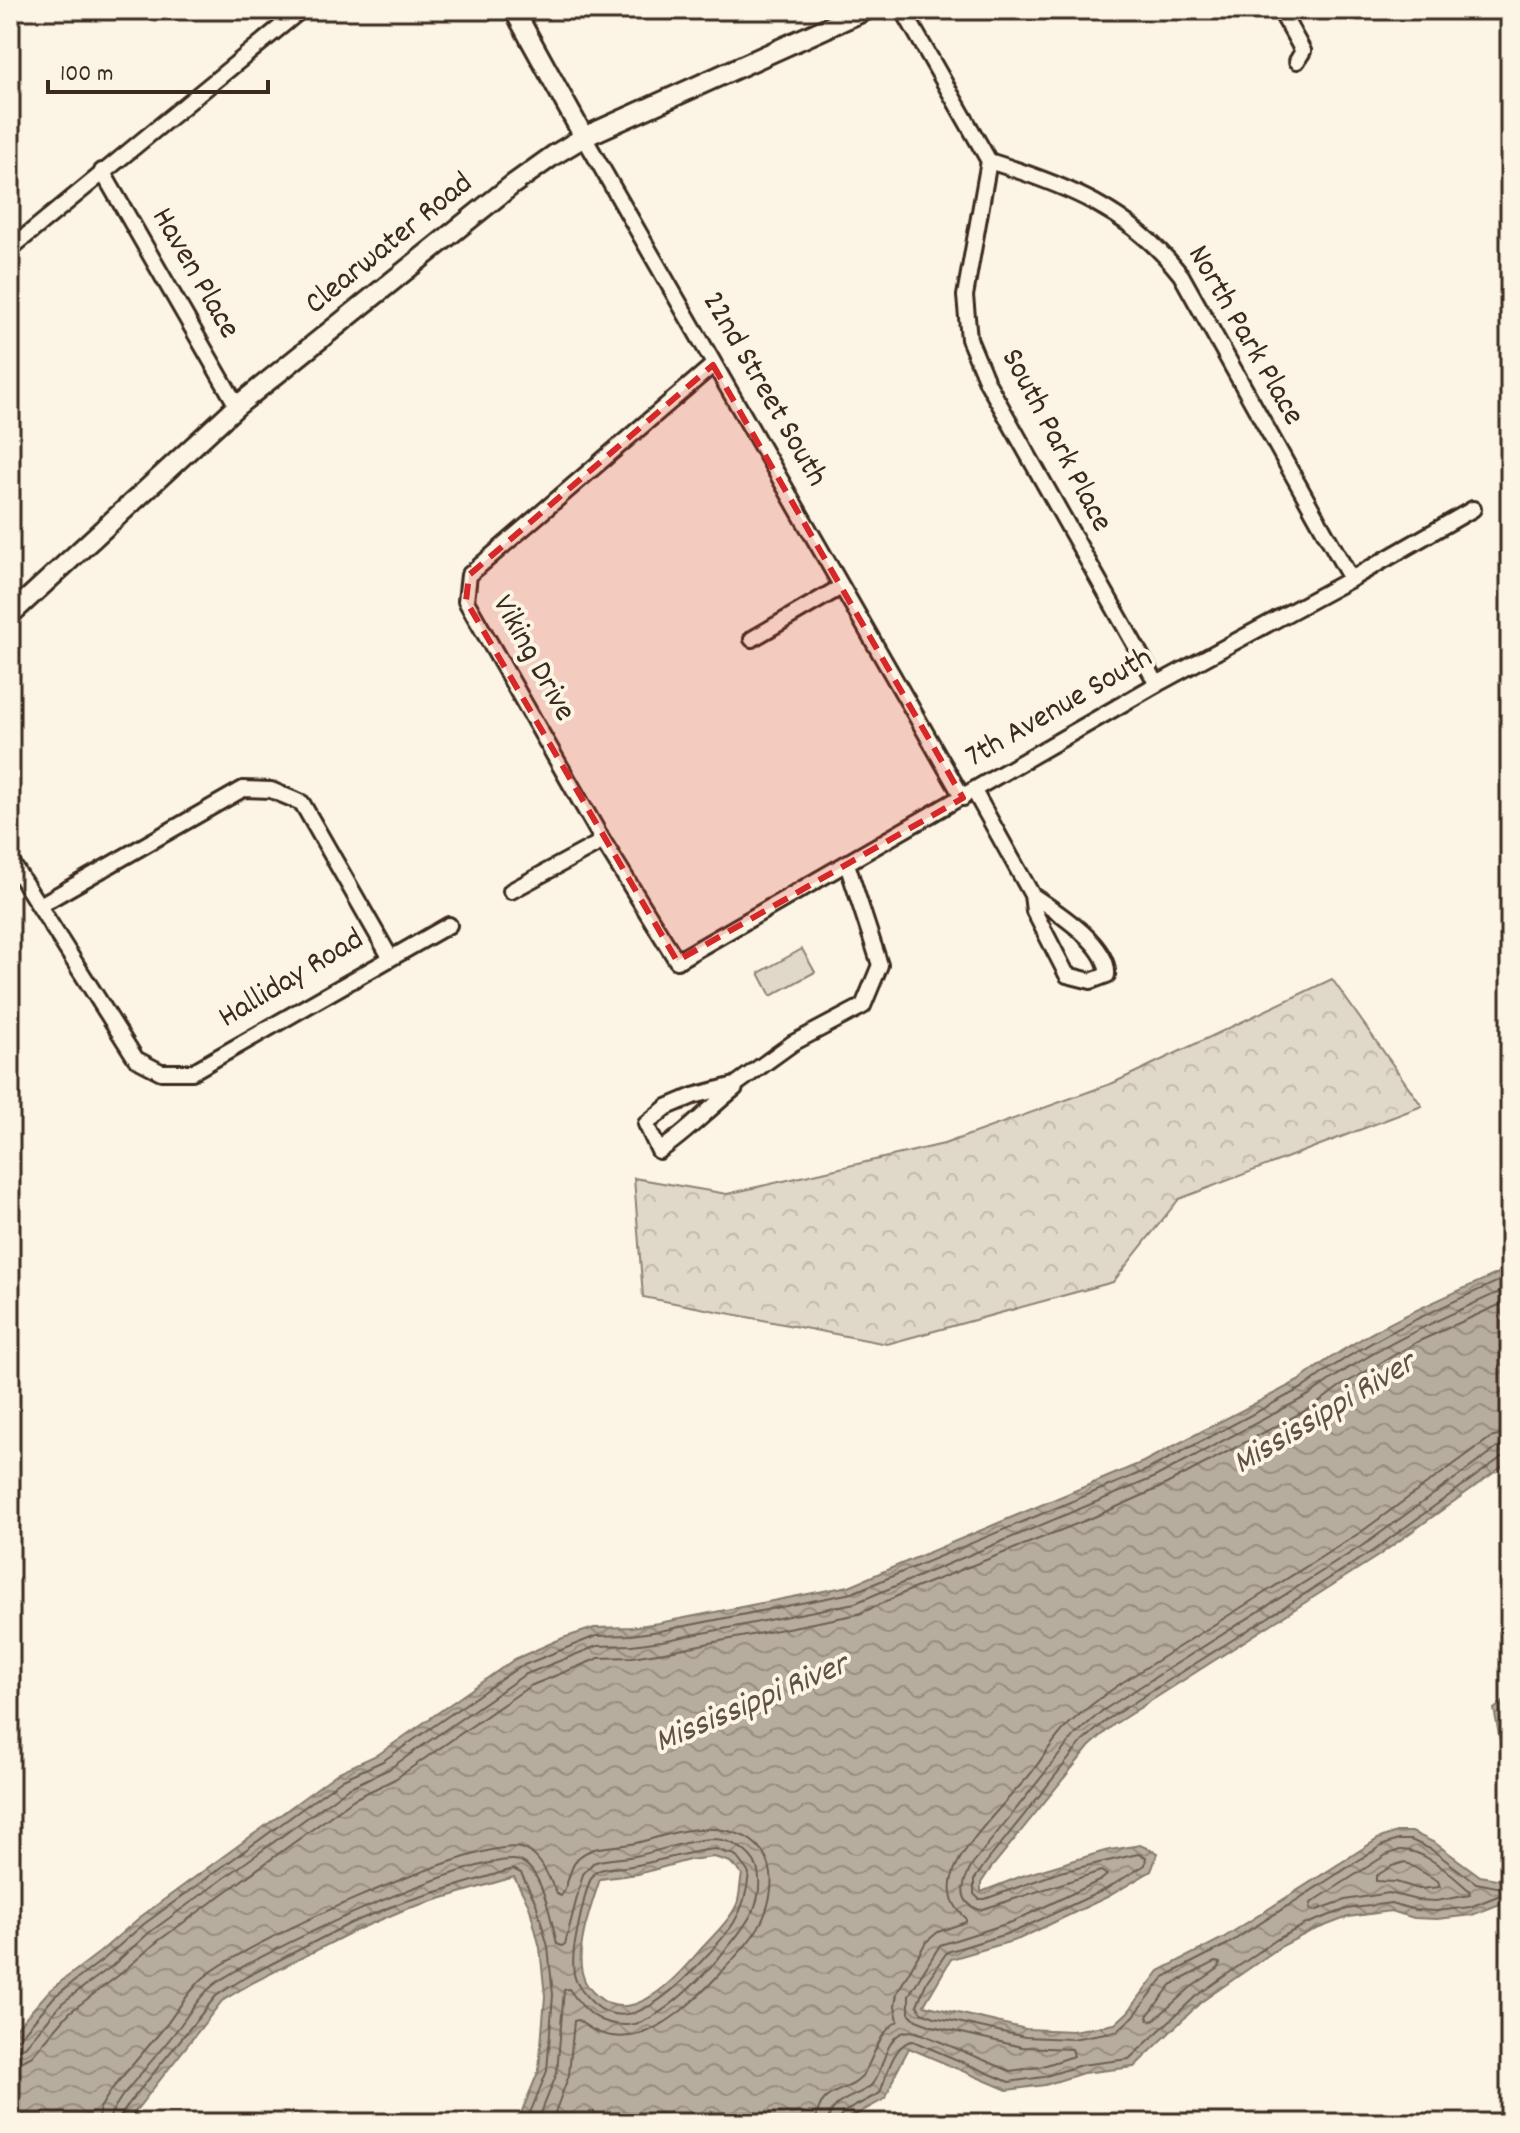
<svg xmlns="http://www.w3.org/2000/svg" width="1520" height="2133" font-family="Dekko,sans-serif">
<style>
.forest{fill:url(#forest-crowns);stroke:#8e8173;stroke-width:2}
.pitch{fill:#e0d8c8;stroke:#8e8173;stroke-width:2}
.water{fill:url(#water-waves);stroke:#85796b;stroke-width:2;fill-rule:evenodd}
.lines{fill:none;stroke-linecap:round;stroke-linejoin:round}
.shore{stroke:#6d5e51;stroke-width:2}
.minor-casing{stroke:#3b2a1e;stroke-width:20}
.tertiary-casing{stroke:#3b2a1e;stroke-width:24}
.minor{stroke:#fcf5e5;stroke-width:14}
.tertiary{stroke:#fcf5e5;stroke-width:18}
.marked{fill:#d62828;fill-opacity:0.2;stroke:#d62828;stroke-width:6;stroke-dasharray:16 10;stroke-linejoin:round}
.labels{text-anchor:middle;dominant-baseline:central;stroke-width:8;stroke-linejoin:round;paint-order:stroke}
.street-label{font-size:32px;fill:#3b2a1e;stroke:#fcf5e5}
.water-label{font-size:34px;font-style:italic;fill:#605144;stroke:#fcf5e5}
</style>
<defs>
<pattern id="forest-crowns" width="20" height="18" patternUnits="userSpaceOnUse" patternTransform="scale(2)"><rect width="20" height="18" fill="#e0d8c8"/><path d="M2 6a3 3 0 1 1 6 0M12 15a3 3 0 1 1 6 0" fill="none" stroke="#c1baab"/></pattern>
<pattern id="water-waves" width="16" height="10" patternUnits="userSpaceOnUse" patternTransform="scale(2)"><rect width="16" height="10" fill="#b7ad9e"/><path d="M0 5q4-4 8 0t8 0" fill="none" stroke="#968d80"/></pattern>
</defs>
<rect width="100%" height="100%" fill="#fcf5e5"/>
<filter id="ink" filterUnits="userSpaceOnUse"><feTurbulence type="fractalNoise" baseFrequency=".0125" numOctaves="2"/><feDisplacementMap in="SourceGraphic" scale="16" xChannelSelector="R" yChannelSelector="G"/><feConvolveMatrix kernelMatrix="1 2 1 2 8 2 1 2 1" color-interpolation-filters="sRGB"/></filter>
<g filter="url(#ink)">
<polygon class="forest" points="1332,979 1422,1106 1179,1199 1113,1282 887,1344 643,1297 634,1178 727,1194 944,1144 1113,1083"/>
<polygon class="pitch" points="802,949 815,972 771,996 759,973"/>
<g class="water">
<path d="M 1510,1268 L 1510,1461 L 1378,1556 L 1113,1725 L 1089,1747 L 991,1868 L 981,1883 L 981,1892 L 1022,1876 L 1105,1851 L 1140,1845 L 1158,1853 L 1151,1871 L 1109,1896 L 1019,1939 L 951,1959 L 924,2005 L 1026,2029 L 1072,2031 L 1115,2024 L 1128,2012 L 1159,1971 L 1223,1938 L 1378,1839 L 1396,1832 L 1412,1832 L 1435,1843 L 1480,1876 L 1507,1881 L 1510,1900 L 1472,1915 L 1437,1919 L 1414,1918 L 1391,1911 L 1348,1917 L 1309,1932 L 1280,1947 L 1201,2002 L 1134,2067 L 1083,2073 L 1045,2085 L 1007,2090 L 909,2048 L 895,2075 L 886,2098 L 841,2123 L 517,2123 L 539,2070 L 545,1996 L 540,1948 L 529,1905 L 514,1877 L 406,1909 L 354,1931 L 250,1984 L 222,2001 L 126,2123 L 10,2123 L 10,2040 L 16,2028 L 50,1990 L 100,1952 L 139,1918 L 339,1772 L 379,1754 L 515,1659 L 563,1638 L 594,1628 L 631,1627 L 659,1623 L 849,1586 L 1143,1462 L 1300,1380 C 1363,1330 1438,1300 1510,1268 ZM 714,1857 L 730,1862 L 742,1874 C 740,1883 740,1896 737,1904 C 730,1920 714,1935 702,1948 C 679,1974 634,2029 597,1996 C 591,1991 585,1983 583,1976 C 574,1950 592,1904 600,1879 L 638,1874 L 689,1860 Z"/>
<polygon points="1510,1697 1510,1808 1509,1786 1494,1709"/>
</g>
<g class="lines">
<g class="shore">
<path d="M 715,1849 L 735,1855 L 749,1873 C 745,1918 727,1934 697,1966 C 673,1991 629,2035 594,2004 C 586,1997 576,1985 574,1974 C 571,1953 577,1933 581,1913 C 584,1903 587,1880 595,1873 C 601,1867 617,1868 625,1867 C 655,1863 684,1852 715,1849 Z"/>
<path d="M 1400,1850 C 1425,1849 1451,1875 1469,1890 L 1470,1895 L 1436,1901 L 1417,1900 L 1389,1893 L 1345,1900 L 1314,1911 L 1310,1909 L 1311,1903 L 1386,1855 Z"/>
<polygon points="1405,1862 1438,1881 1440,1887 1419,1889 1396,1882 1376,1881 1376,1876 1392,1866"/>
<polygon points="1215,1962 1220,1963 1219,1968 1190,1988 1153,2021 1148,2020 1148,2015 1171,1985"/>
<path d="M 10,2041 L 19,2038 L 55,1996 L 105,1958 L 144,1924 L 343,1779 L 383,1761 L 519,1667 L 596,1636 L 631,1635 L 660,1631 L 852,1593 L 1147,1470 L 1304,1387 C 1367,1339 1439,1308 1510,1276"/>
<path d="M 10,2051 L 25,2047 L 62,2003 L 112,1966 L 150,1932 L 348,1788 L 389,1769 L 524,1675 L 597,1646 L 632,1645 L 662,1641 L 855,1603 L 1151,1479 L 1309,1395 C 1371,1349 1440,1319 1510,1287"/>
<polyline points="10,2063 21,2062 32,2056 70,2012 119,1975 158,1941 354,1799 395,1779 530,1686 599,1658 632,1657 664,1652 859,1614 908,1591 1094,1517 1157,1489 1314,1406 1339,1387 1417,1342 1510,1300"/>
<path d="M 97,2123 L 100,2108 L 112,2089 C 130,2067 149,2046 167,2024 C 178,2009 188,1993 201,1980 C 234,1947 477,1838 520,1848 C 541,1853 548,1877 557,1894 L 561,1896 C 569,1886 568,1869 578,1858 C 583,1854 588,1851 594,1849 C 608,1846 622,1846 636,1843 C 654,1839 671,1832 689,1830 C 747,1822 788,1852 765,1914 C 758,1933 740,1952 726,1967 C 689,2007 634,2066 578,2020 L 574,2021 L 569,2075 L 551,2123"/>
<path d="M 109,2123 L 111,2113 L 122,2096 C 140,2074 159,2053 176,2031 C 187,2017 197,1999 210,1988 C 242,1959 490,1844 522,1862 C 543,1872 552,1923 557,1944 L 562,1946 L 565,1944 L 583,1874 L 593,1863 C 606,1858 621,1859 635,1856 C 661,1851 685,1840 712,1839 C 727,1839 740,1846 750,1856 C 763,1869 761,1896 752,1913 C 736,1944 665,2024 628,2025 C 600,2026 584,2011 569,1989 L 564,1990 L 557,2073 L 537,2123"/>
<polyline points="120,2123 120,2117 130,2102 216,1996 246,1977 351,1923 403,1902 513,1869 521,1873 536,1903 548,1947 553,1995 547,2071 526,2123"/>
<path d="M 816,2123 C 818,2084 850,2095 863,2075 C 875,2056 877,2034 898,2021 L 895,2006 L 897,1993 L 926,1942 L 938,1932 L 966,1922 L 966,1918 C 953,1907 947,1892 953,1874 C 961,1847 1008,1799 1028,1777 C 1042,1760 1053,1739 1069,1724 C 1086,1708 1104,1695 1123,1682 L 1361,1532 L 1490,1438 L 1510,1433"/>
<path d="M 828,2123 C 829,2101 852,2098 868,2088 C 887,2075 881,2025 917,2032 L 1010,2071 L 1040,2067 L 1074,2056 L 1072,2049 L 1022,2047 L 932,2026 L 916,2020 L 909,2013 L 909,1995 L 940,1945 L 1012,1922 L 1101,1880 L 1107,1875 L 1101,1871 L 980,1910 C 952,1901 965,1875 977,1858 L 1075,1735 L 1102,1711 L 1368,1542 L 1497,1448 L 1510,1445"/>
<path d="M 838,2123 L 842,2113 L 880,2093 C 886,2077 894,2042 913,2041 L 1009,2082 L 1043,2077 L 1081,2065 L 1129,2059 L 1196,1996 L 1276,1940 L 1306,1924 L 1347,1909 L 1391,1903 L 1415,1910 L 1437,1911 L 1470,1907 L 1503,1894 L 1502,1888 L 1476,1883 L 1432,1850 L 1411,1840 L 1398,1840 L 1381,1846 L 1228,1944 L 1164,1977 L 1134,2016 L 1117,2031 L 1072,2039 L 1025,2037 L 935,2017 L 921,2012 L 917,2005 L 927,1981 L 947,1952 L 1016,1931 L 1106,1889 L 1145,1865 L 1146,1857 L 1138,1854 L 1060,1872 L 985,1899 L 979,1899 L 974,1894 L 974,1880 L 985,1864 L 1082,1742 L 1108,1719 L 1374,1550 L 1502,1457 L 1510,1455"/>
</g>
<g class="minor-casing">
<g id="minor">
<polyline points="903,10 989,161"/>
<polyline points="1280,10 1303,51 1297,61"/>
<polyline points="584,137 963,798"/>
<path d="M 989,161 C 1066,185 1130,210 1181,275 L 1351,579"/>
<polyline points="989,161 965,296 969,339 987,382 1157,684"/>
<polyline points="102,171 237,406"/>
<polyline points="10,249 301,10"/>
<polyline points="713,365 469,575 466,601 603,841 677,961 1157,684 1351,579 1473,509"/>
<polyline points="752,639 841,587"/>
<path d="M 974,791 L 1032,895 L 1034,911 L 1067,975 L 1091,981 L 1107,975 C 1110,945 1054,910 1032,895"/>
<polyline points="10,860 136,1059 161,1072 192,1072 449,925"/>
<polyline points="511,891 603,841"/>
<polyline points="40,905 243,789 271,790 302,803 390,957"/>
<path d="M 735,1085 L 735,1088 C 708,1109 687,1133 659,1151 L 646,1124 L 667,1107 L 693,1096 L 735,1085 L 793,1043 L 863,1006 L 880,965 L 847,864"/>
</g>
</g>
<g class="tertiary-casing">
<g id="tertiary">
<polyline points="514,10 584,137"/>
<polyline points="10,615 237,406 512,185 554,155 584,137 866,10"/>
</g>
</g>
<use href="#minor" class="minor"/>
<use href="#tertiary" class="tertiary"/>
</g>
</g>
<path class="marked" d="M 713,365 L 963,798 L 677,961 L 466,601 L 469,575 Z"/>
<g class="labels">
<g class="street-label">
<text transform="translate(390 245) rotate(-39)">Clearwater Road</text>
<text transform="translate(194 274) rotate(60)">Haven Place</text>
<text transform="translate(1244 336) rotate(60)">North Park Place</text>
<text transform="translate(763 390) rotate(60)">22nd Street South</text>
<text transform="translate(1055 441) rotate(62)">South Park Place</text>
<text transform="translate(532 659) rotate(61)">Viking Drive</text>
<text transform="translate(1060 709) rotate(-30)">7th Avenue South</text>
<text transform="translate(292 980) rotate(-31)">Halliday Road</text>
</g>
<g class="water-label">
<text transform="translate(1325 1415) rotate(-31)">Mississippi River</text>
<text transform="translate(752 1705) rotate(-23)">Mississippi River</text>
</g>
</g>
<rect width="1520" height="2133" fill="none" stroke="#fcf5e5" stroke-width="40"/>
<rect x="20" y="20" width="1480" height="2093" fill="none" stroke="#3b2a1e" stroke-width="3" filter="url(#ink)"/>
<path d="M48 80v12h220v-12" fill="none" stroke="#3b2a1e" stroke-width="4"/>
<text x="60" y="80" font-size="24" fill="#3b2a1e" stroke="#fcf5e5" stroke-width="6" paint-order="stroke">100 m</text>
</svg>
